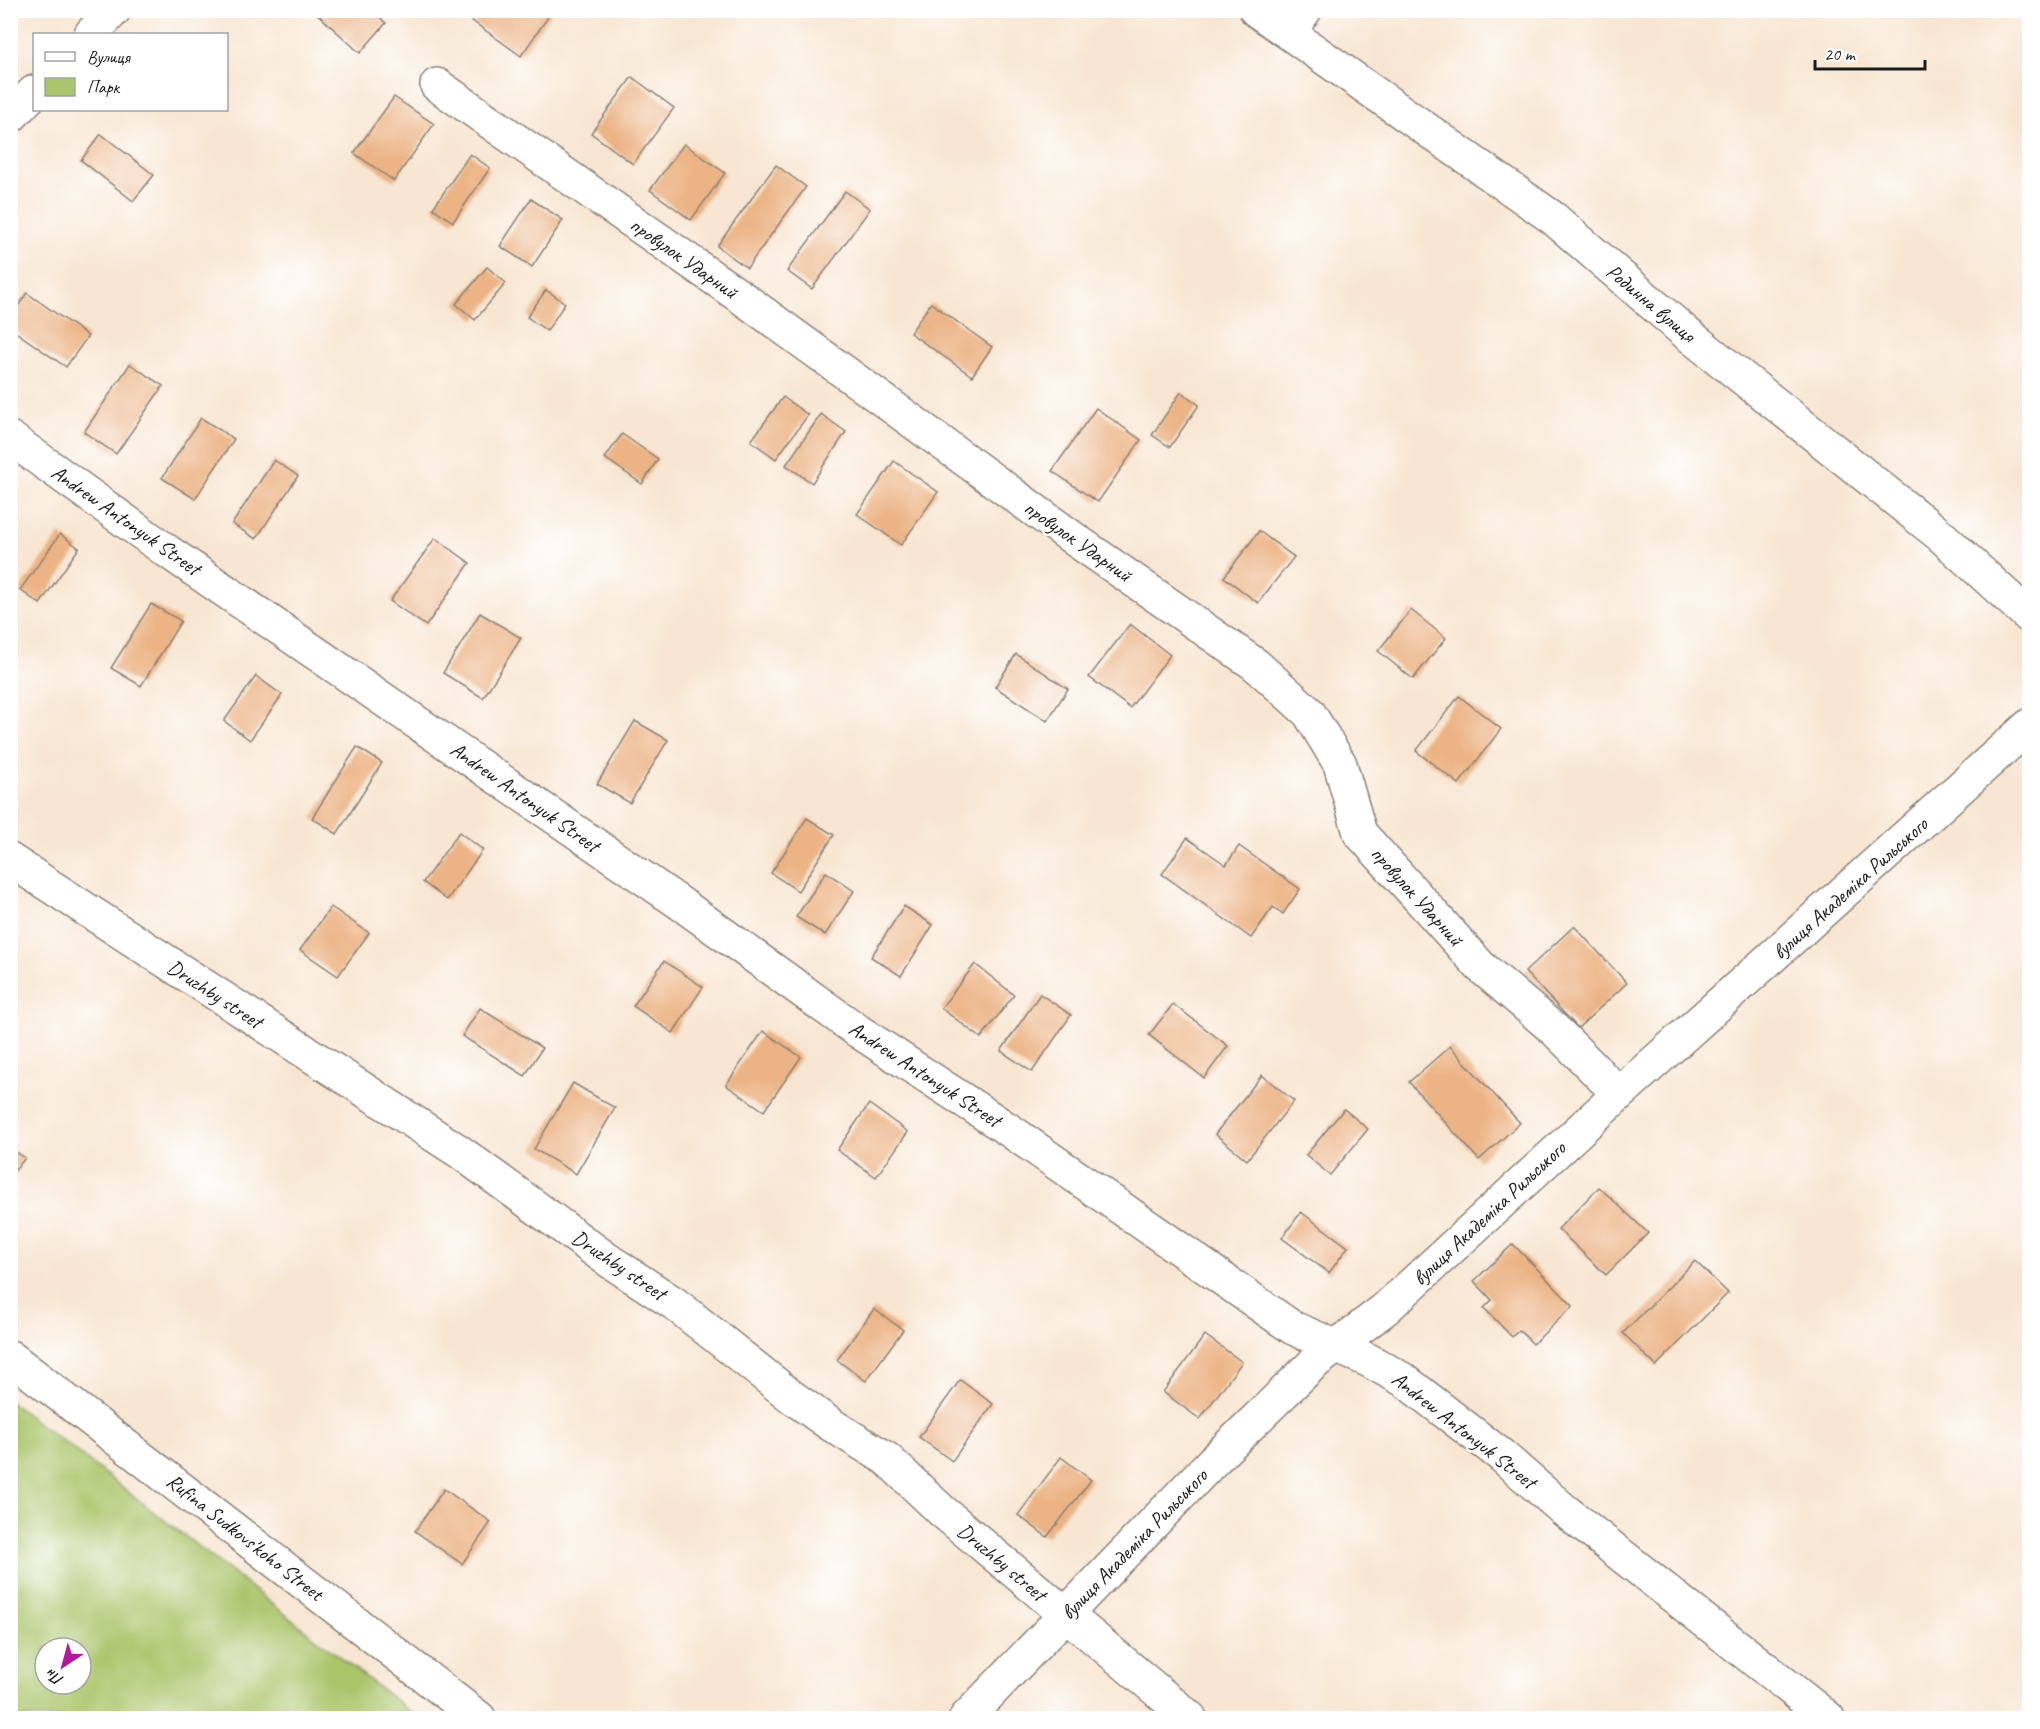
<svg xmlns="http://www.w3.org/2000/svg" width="2040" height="1729" font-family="Caveat,sans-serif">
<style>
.green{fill:#aac56b;stroke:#637044;stroke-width:1.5;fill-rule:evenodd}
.building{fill:#ecb485}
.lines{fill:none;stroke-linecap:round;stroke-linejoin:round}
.street-casing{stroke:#8a8177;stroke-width:36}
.secondary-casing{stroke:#8a8177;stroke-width:36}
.street{stroke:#fff;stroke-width:33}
.secondary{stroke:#fff;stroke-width:33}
.labels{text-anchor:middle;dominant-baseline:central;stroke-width:5;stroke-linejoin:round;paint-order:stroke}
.street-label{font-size:21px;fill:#1c1c1c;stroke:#fff}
</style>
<rect width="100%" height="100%" fill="#fff"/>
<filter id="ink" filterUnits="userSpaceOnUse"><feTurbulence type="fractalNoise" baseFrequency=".0167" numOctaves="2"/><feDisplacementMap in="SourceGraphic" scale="12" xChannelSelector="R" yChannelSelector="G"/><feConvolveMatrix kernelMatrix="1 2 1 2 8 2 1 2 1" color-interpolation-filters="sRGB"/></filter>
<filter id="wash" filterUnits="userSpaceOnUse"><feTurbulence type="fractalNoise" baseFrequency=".008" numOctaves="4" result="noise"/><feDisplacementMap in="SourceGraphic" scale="24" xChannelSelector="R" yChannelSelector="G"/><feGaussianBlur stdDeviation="1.35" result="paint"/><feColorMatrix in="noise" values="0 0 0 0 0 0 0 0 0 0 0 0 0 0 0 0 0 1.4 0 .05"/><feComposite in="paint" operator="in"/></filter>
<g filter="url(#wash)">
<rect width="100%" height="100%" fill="#f8e6d2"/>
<path class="green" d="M 10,1402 L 73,1449 L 418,1718 L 11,1718 ZM 45,1648 L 81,1648 L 81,1684 L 45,1684 Z"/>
<g id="blocks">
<g class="building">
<polygon points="313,10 372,10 386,23 360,53"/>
<polygon points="478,10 553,10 521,56 471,20"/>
<polygon points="632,77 674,108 633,164 591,133"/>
<polygon points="394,97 434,124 394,181 354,153"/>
<polygon points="101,134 154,175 133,201 81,160"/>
<polygon points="684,144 725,173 691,220 650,190"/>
<polygon points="470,154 490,168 453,222 433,208"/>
<polygon points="776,165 806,187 747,268 717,246"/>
<polygon points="845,191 870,209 812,289 787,271"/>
<polygon points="531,199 563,220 532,267 500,246"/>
<polygon points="487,267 506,283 475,320 456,304"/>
<polygon points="546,290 565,303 547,331 527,317"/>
<polygon points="27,293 88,336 66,367 10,328 10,317"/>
<polygon points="931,303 992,347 972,376 910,333"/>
<polygon points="130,364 163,386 116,454 84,432"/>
<polygon points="1181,392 1199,405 1170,447 1152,435"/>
<polygon points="783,397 808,415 776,459 751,441"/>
<polygon points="1096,408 1141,440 1098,502 1052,471"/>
<polygon points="821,414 846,432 812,483 786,465"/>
<polygon points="201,418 234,439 195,499 162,478"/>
<polygon points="622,434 658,459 642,484 605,458"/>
<polygon points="274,460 298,476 256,539 232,524"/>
<polygon points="894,461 938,492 901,545 857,514"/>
<polygon points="1259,531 1294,557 1258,603 1224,577"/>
<polygon points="60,534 79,548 40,604 20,590"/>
<polygon points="435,538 470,563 426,626 390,601"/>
<polygon points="151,604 181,621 141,686 111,668"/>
<polygon points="1411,610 1446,638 1413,679 1378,651"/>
<polygon points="480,613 521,638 483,698 443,673"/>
<polygon points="1130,624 1170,655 1130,708 1089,677"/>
<polygon points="1016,654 1068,689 1047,721 995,687"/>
<polygon points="256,676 282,695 250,740 224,721"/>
<polygon points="1459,696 1501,729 1459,784 1416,751"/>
<polygon points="635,721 668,740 630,803 597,784"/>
<polygon points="357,747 382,763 337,834 312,818"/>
<polygon points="807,818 834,835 798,891 771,873"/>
<polygon points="459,832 483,850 447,900 423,882"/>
<polygon points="1187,838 1226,865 1239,846 1300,889 1283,914 1273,907 1251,938 1162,874"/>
<polygon points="826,872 854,891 825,935 796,917"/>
<polygon points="904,906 933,925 901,976 871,957"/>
<polygon points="331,907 369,933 338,976 300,950"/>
<polygon points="1574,926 1627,983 1578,1028 1525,972"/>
<polygon points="664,961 703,987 673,1033 633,1006"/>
<polygon points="975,964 1014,995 981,1038 941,1008"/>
<polygon points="1040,994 1071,1015 1032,1072 1001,1051"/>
<polygon points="1173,1004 1228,1046 1204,1078 1149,1035"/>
<polygon points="480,1008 542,1048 525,1076 462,1036"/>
<polygon points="763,1031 801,1057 764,1111 726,1085"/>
<polygon points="1450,1046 1520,1123 1479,1160 1409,1082"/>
<polygon points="1262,1075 1294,1101 1247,1160 1215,1134"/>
<polygon points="573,1083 615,1108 576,1174 534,1149"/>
<polygon points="869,1104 908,1132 876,1177 837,1150"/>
<polygon points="1344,1109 1368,1129 1330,1175 1306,1155"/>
<polygon points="10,1148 25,1158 10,1177"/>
<polygon points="1599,1187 1648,1233 1606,1275 1558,1229"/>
<polygon points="1301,1212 1348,1247 1329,1273 1282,1238"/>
<polygon points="1513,1244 1573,1306 1533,1344 1519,1330 1512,1337 1484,1308 1492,1300 1474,1281"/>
<polygon points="1695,1261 1728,1293 1656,1366 1623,1333"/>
<polygon points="874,1309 903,1330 866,1381 837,1360"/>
<polygon points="1205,1335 1242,1362 1200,1419 1163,1392"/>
<polygon points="960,1380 993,1404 952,1461 919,1437"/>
<polygon points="1061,1457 1091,1480 1047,1537 1018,1515"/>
<polygon points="444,1489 491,1522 462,1564 415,1531"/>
</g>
</g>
</g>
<g filter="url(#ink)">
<use href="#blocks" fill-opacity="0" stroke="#8a8177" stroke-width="1.5"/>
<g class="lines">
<g class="street-casing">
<g id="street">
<polyline points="1256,10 1553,218 1685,332 1940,535 2030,617"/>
<polyline points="1289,32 1305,10"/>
<polyline points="91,34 114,10"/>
<polyline points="437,85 748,302 1077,541 1256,665 1309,713 1340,764 1360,833 1480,966 1556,1031 1619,1094"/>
<polyline points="10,117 34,92"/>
<polyline points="10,438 164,549 677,901 858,1031 1012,1132 1293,1328 1368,1360 1404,1380 1502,1456 1564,1510 1828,1718"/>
<polyline points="10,860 460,1152 608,1260 675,1304 792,1397 830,1424 887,1459 942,1511 1190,1718"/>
<polyline points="966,1718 1214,1460 1313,1364 1385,1309 1619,1094 2030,725"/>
</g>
</g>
<g class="secondary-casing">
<polyline id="secondary" points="10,1357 479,1718"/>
</g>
<use href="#street" class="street"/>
<use href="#secondary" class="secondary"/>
</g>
</g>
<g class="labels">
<g class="street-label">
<text transform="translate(684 258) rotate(35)">провулок Ударний</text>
<text transform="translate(1651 303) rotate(40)">Родинна вулиця</text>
<text transform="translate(126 520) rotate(35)">Andrew Antonyuk Street</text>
<text transform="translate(1078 541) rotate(35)">провулок Ударний</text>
<text transform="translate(525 797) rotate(35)">Andrew Antonyuk Street</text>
<text transform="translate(1850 888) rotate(-42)">вулиця Академіка Рильського</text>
<text transform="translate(1417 896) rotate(48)">провулок Ударний</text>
<text transform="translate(215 994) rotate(33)">Druzhby street</text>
<text transform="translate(925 1074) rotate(33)">Andrew Antonyuk Street</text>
<text transform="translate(1489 1213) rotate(-43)">вулиця Академіка Рильського</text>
<text transform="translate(619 1265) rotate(34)">Druzhby street</text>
<text transform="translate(1464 1430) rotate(38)">Andrew Antonyuk Street</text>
<text transform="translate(245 1537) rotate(38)">Rufina Sudkovs'koho Street</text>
<text transform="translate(1134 1544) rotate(-46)">вулиця Академіка Рильського</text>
<text transform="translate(1002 1562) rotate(40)">Druzhby street</text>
</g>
</g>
<rect width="2040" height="1729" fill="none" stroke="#fff" stroke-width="36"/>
<rect x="33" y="33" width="195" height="78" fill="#ffffff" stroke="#a4a4a4" stroke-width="1.5"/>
<rect x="45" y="52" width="30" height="9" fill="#ffffff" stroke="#a4a4a4" stroke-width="1.5"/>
<text x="87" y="63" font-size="18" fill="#1c1c1c">Вулиця</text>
<rect x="45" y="78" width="30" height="18" fill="#aac56b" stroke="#a4a4a4" stroke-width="1.5"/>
<text x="87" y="93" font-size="18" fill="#1c1c1c">Парк</text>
<g transform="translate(63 1666) rotate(216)"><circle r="28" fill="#ffffff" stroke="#a4a4a4" stroke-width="1.5"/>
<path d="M0-4.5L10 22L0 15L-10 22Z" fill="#b5179e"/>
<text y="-9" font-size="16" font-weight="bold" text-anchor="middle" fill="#1c1c1c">Пн</text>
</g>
<path d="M1815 60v9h110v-9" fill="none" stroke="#1c1c1c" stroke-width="3"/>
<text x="1824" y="60" font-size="18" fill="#1c1c1c" stroke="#ffffff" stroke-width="4.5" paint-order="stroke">20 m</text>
</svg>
